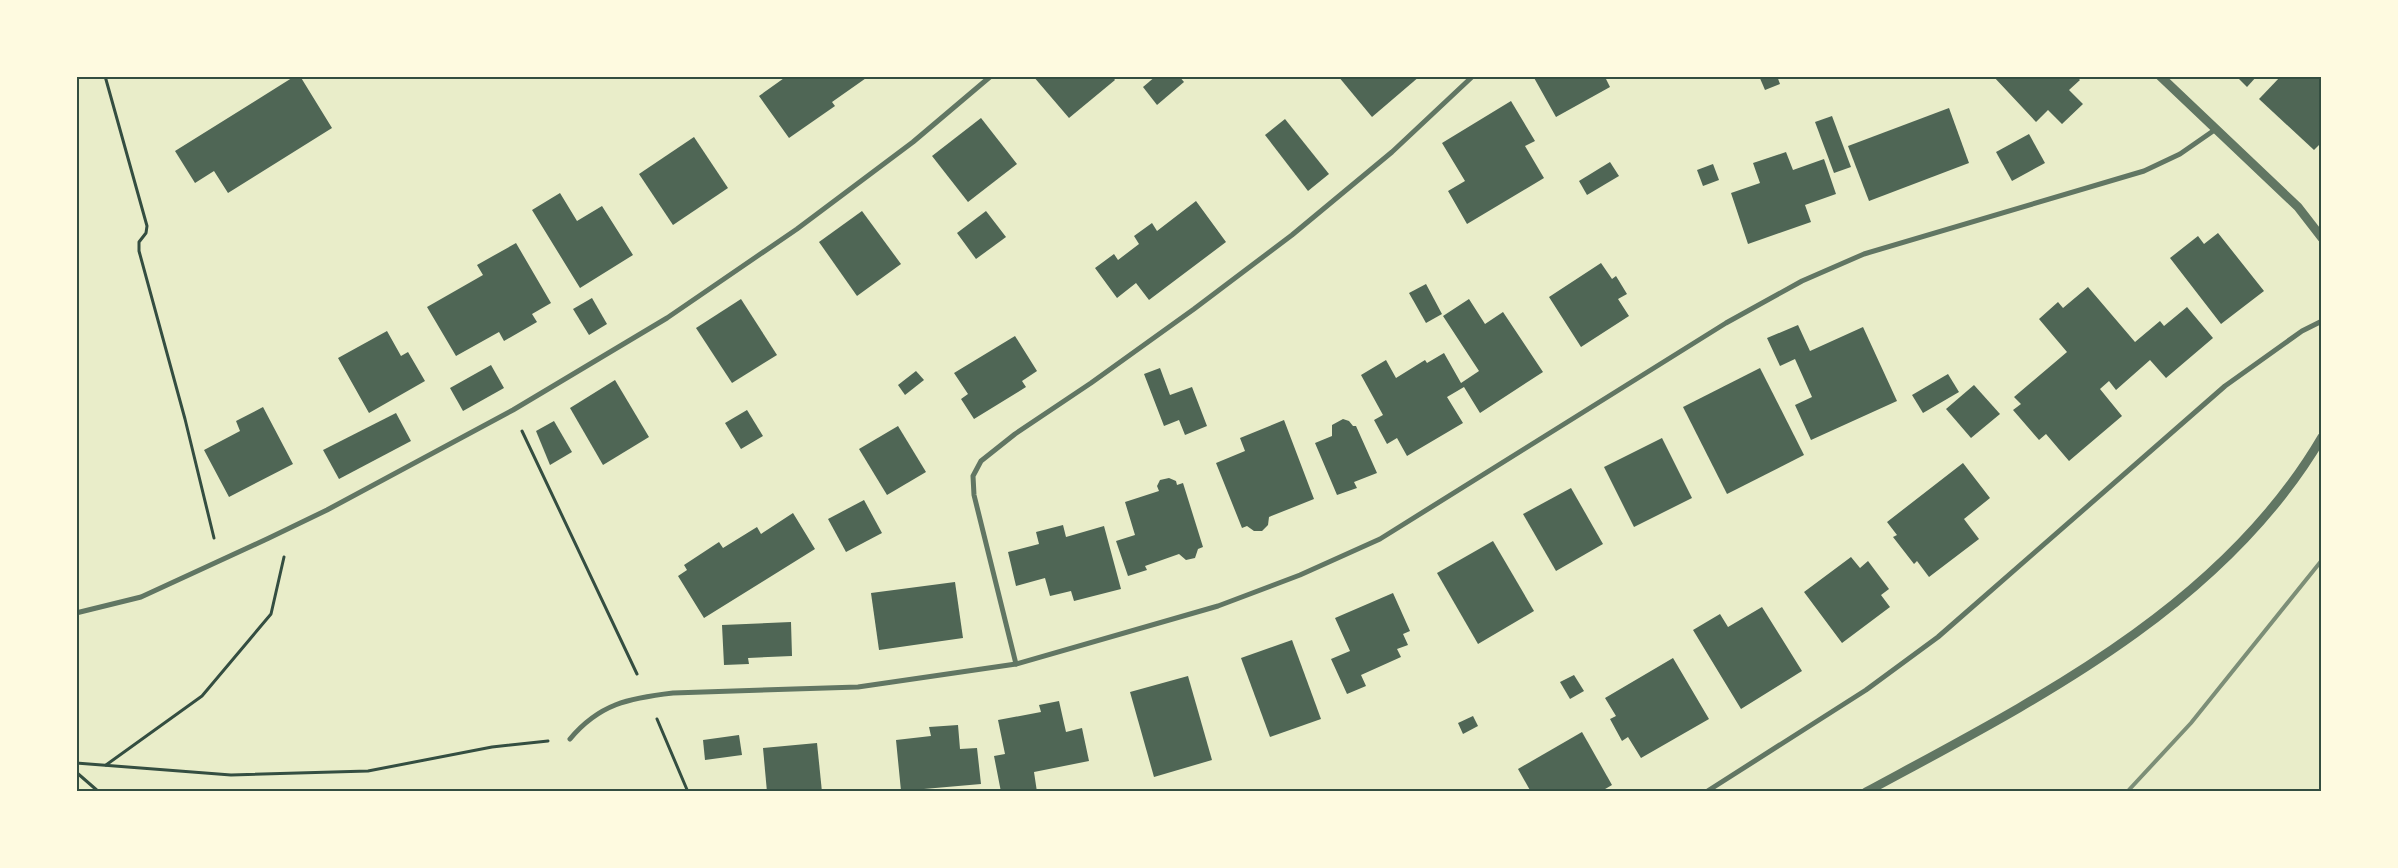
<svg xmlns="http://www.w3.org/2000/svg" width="2398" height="868" font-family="'Libre Baskerville',serif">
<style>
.building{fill:#4f6655}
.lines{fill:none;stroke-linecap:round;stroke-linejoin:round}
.path{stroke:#344e41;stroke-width:3}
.minor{stroke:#617663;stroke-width:5}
.tertiary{stroke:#617663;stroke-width:9}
.rail{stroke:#7c8e77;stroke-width:4}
.neatline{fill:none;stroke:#344e41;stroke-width:2}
</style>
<rect width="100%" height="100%" fill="#e9edc9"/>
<g class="building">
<polygon points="295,76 300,76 332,128 228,193 214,171 195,183 175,151"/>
<polygon points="787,76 869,76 832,102 835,106 789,138 759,96"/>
<polygon points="1033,76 1112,76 1115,80 1069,118"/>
<polygon points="1156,76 1179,76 1184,82 1157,105 1143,87"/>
<polygon points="1338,76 1420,76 1372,117"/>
<polygon points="1533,76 1610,76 1606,79 1610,87 1556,117"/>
<polygon points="1759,76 1777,76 1780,84 1765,90"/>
<polygon points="1993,76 2076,76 2080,80 2069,90 2083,104 2062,124 2048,110 2036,122"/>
<polygon points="2236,76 2257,76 2247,87"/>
<polygon points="2281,76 2322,76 2322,142 2314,150 2259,99"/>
<polygon points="1511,101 1535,141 1525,146 1544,178 1467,224 1448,191 1465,181 1442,143"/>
<polygon points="1949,108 1969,163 1869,201 1848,146"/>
<polygon points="1832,116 1851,167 1834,173 1815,122"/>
<polygon points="981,118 1017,164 968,202 932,156"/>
<polygon points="1285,119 1329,174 1308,191 1265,135"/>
<polygon points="2029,134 2045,163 2012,181 1996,152"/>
<polygon points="694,137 728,188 673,225 639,174"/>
<polygon points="1786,152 1793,170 1824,159 1836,194 1805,205 1811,222 1748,244 1731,193 1760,183 1753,163"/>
<polygon points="1610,162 1619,176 1587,195 1579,181"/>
<polygon points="1713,164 1719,180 1703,186 1697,170"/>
<polygon points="560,193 577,221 602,206 633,255 580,288 532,210"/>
<polygon points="1196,201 1226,242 1149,300 1136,283 1117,298 1095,268 1114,254 1118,260 1139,244 1134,236 1152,223 1157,231"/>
<polygon points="862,211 901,264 857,296 819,242"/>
<polygon points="986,211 1006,237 976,259 957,233"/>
<polygon points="2218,233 2264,291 2221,324 2170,258 2198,236 2204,244"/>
<polygon points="516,243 551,303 532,314 537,322 504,341 499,332 456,356 427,307 483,275 477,265"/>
<polygon points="1601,263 1612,279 1616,276 1627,294 1618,299 1629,316 1581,347 1549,297"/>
<polygon points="1426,284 1442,314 1426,323 1409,293"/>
<polygon points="2088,287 2135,342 2160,321 2164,326 2187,307 2213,338 2166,378 2150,360 2116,390 2109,381 2100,389 2122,416 2069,461 2046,434 2039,440 2013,410 2021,404 2014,397 2067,352 2039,319 2058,302 2063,308"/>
<polygon points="592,298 607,324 589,335 573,309"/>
<polygon points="741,299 777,355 732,383 696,328"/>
<polygon points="1469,299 1485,324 1503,312 1543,372 1480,413 1464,387 1447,397 1463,423 1407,456 1397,438 1387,444 1374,420 1383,415 1361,375 1386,360 1396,378 1425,360 1427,363 1444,353 1461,383 1479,371 1443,316"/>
<polygon points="1798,325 1810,351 1863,327 1897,401 1811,440 1795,405 1812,397 1795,359 1780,366 1767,338"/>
<polygon points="387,331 401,356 408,352 425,381 369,413 338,358"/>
<polygon points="1015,336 1037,371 1022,381 1026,387 974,419 961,399 968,394 954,373"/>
<polygon points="491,365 504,388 463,411 450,388"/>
<polygon points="1160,368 1170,395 1192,387 1207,426 1185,435 1179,420 1164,426 1144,374"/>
<polygon points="1760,368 1804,455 1727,494 1683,407"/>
<polygon points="916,371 924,380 905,395 898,385"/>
<polygon points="1948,374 1959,392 1923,413 1912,395"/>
<polygon points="615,380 649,437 603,465 570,408"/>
<polygon points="1974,385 2000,414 1971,438 1946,409"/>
<polygon points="263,407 293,464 229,497 204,450 240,431 236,421"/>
<polygon points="747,410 763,436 741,449 725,423"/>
<polygon points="396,413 411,441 339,479 323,450"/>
<polygon points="1343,419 1349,421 1353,426 1356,426 1377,473 1354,482 1357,488 1337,495 1315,443 1332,436 1332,425"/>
<polygon points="1284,420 1314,499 1269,517 1268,525 1262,531 1254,531 1247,526 1242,528 1216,463 1245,451 1240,438"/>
<polygon points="554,421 572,452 550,465 536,431"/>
<polygon points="898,426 926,472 887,495 859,449"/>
<polygon points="1662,438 1692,498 1634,527 1604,467"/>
<polygon points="1963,463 1990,498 1964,519 1979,539 1929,577 1917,561 1914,564 1893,537 1897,535 1887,522"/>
<polygon points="1169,478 1176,481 1177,485 1183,483 1203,547 1198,549 1195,558 1186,560 1179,554 1145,566 1147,570 1128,576 1116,541 1135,535 1125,502 1159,491 1157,486 1160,480"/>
<polygon points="1571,488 1603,544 1556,571 1523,514"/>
<polygon points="864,500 882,533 846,552 828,519"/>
<polygon points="793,513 815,549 704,618 678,576 687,570 684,565 719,542 723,548 757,527 761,534"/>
<polygon points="1063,525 1066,537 1104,526 1121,589 1074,601 1071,591 1050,596 1045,578 1016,586 1008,552 1039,544 1036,532"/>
<polygon points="1493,541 1534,611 1478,644 1437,573"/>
<polygon points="1851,557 1860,568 1868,561 1889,589 1881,595 1890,607 1842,643 1804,592"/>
<polygon points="955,582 963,638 879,650 871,593"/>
<polygon points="1393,593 1410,631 1403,634 1408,645 1397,649 1401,657 1361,675 1366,686 1347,694 1331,659 1350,651 1335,618"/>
<polygon points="1762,607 1802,671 1741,709 1693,630 1720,614 1728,627"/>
<polygon points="791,622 792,656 748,658 749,664 724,665 722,625"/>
<polygon points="1292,640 1321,719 1270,737 1241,658"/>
<polygon points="1673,658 1709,719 1641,758 1628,737 1622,741 1610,719 1616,716 1605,698"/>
<polygon points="1574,675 1584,691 1570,699 1560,682"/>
<polygon points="1188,676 1212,760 1154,777 1130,692"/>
<polygon points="1059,701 1066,732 1082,728 1089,761 1034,772 1037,792 1001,792 994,756 1005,754 998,720 1041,712 1039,705"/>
<polygon points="1473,716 1478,726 1463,734 1458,723"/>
<polygon points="958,725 960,749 977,748 981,784 901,791 896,740 931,736 929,727"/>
<polygon points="1582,732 1612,785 1600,792 1531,792 1518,769"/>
<polygon points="739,735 742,755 705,760 703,740"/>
<polygon points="817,743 822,792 767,792 763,748"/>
</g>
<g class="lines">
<g class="path">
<polyline points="105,76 147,226 146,233 139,242 139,251 185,419 214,538"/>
<polyline points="522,431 637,674"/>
<polyline points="657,719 688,792"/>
<polyline points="76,763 231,775 368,771 492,747 548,741"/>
<polyline points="106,765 202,696 271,614 284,557"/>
<polyline points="76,772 99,792"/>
</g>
<g class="minor">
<polyline points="76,613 141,597 269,538 327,510 513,410 667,318 797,229 913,142 991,76"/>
<polyline points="1016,664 974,495 973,476 981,461 1015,434 1091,383 1194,309 1292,235 1392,152 1473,76"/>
<path d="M 570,739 C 599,704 629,698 673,693 L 858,687 L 1016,664 L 1218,606 L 1300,575 L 1380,539 L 1726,323 L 1802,281 L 1864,254 L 2144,171 L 2180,154 L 2216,129"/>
<polyline points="1706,792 1866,690 1938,637 2225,386 2302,331 2322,321"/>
</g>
<g class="tertiary">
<polyline points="2160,76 2298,207 2322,238"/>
<path d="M 1866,792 C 2034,701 2222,608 2322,437"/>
</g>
<polyline class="rail" points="2127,792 2191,723 2322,560"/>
</g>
<rect width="2398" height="868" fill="none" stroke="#fefae0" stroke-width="155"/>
<rect x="78" y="78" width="2242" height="712" class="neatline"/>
</svg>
